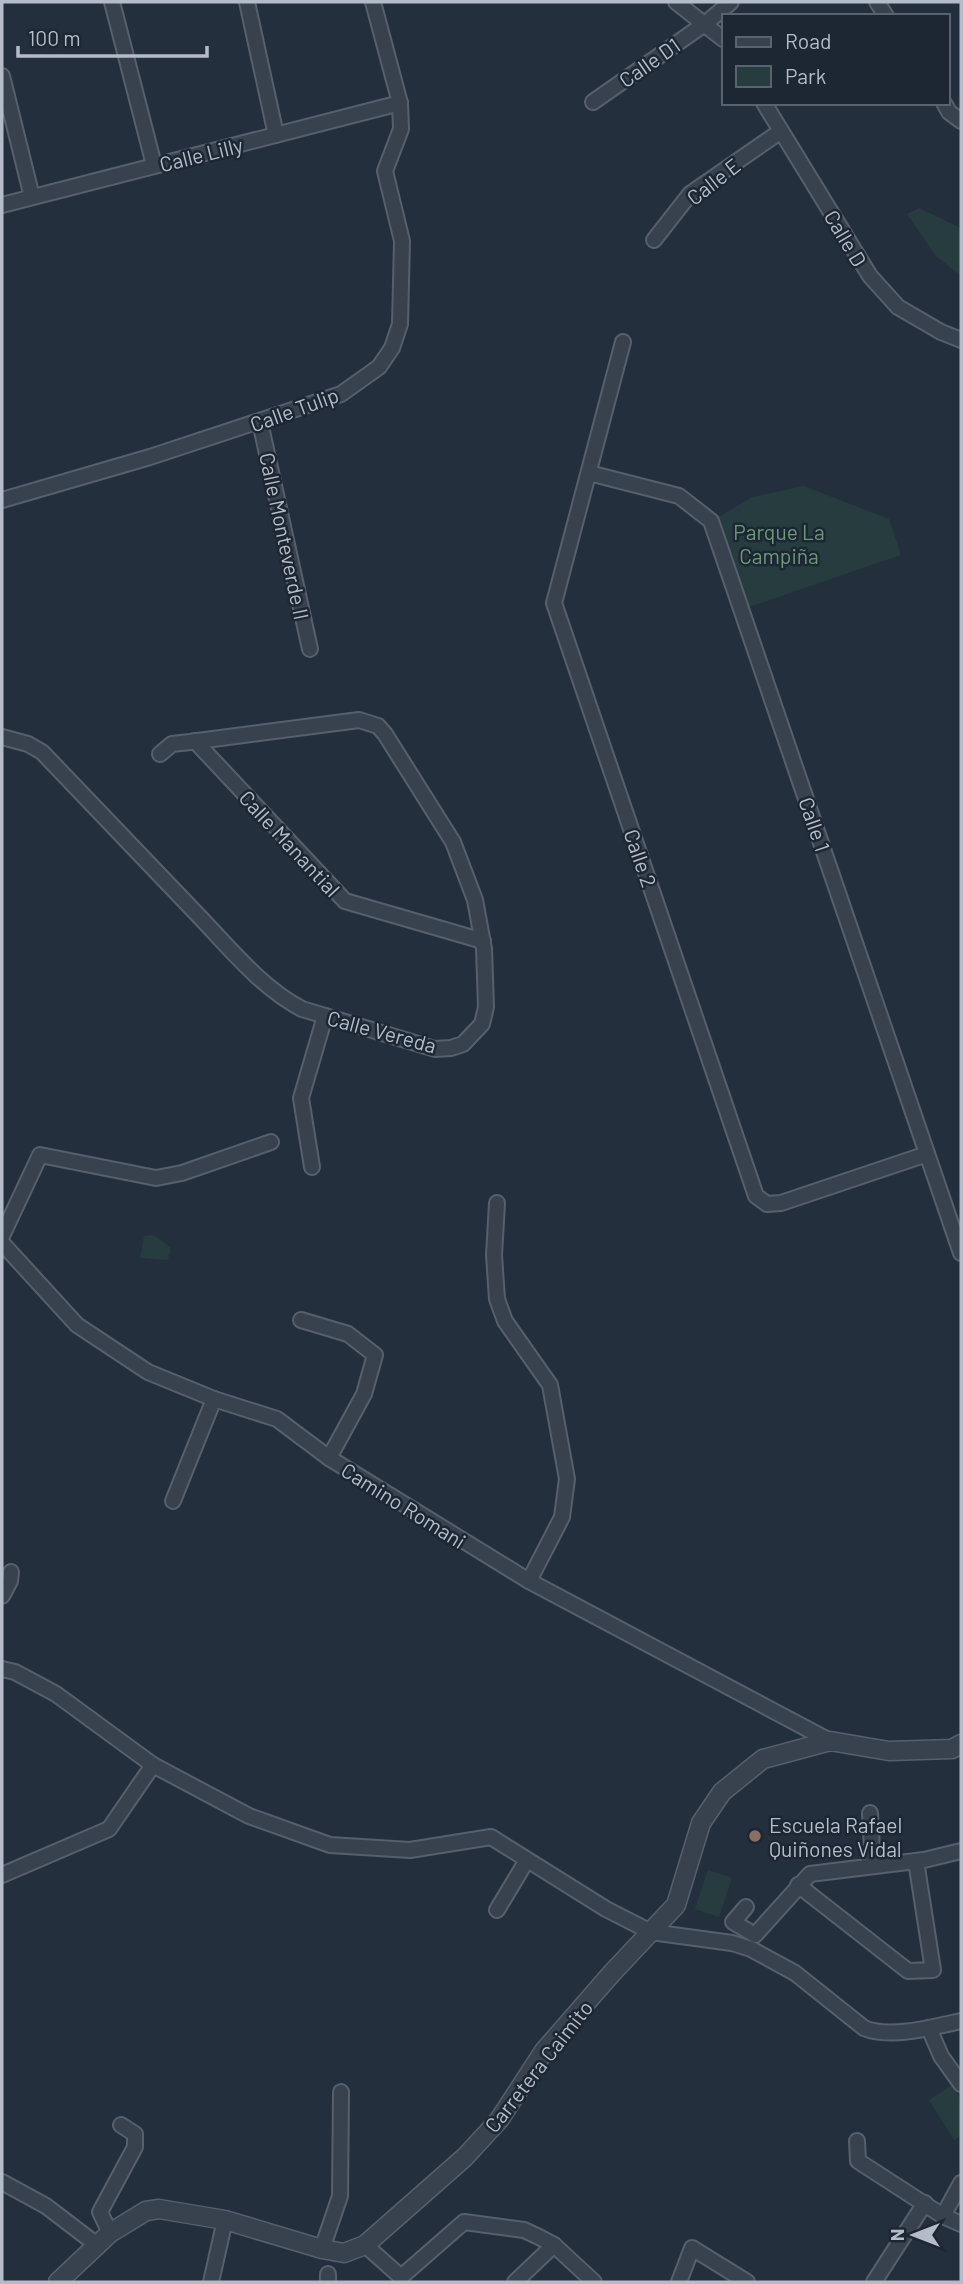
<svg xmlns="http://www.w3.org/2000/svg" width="963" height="2284" font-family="Barlow,sans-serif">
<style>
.green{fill:#263c3f}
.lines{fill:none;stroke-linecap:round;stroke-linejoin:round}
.minor-casing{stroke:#565f6c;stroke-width:18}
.tertiary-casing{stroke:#565f6c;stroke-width:21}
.minor{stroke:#38414e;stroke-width:14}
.tertiary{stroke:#38414e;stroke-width:18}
.education-dot{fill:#8d6e63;stroke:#1d2633;stroke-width:2.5}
.labels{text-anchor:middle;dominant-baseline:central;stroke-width:5;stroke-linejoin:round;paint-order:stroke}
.street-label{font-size:21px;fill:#b4bcc9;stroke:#1d2633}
.park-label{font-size:21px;fill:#6b9a76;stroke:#1d2633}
.poi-label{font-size:21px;fill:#b4bcc9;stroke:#1d2633;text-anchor:start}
</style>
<rect width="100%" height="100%" fill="#242f3e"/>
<g class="green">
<polygon points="919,208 961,228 961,276 936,256 907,214"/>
<polygon points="804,486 889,519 901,555 746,608 714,520 752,497"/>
<polygon points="154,1235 170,1247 171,1253 169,1254 168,1260 140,1258 144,1236"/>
<polygon points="708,1870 732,1878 719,1917 695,1909"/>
<polygon points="952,2085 961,2100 961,2136 954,2140 929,2100"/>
</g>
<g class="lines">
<g class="minor-casing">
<g id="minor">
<polyline points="112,2 154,165"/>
<polyline points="247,2 276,135"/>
<polyline points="676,2 723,39"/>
<polyline points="877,2 886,16"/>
<polyline points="2,76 32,197"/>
<polyline points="593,102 706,23 731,2"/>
<polyline points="764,103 870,276 898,307 941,332 961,340"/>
<polyline points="944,103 949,112 961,121"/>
<polyline points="2,205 400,103"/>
<polyline points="654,240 690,194 781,131"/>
<polyline points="623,342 554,603 756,1196 767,1204 781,1203 927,1154"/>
<polyline points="260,422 310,649"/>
<polyline points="589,473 679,496 711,521 961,1253"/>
<polyline points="2,500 150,457 341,394 379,367 392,348 400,324 402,241 385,171 401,129 400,103 373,2"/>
<path d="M 2,737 L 28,744 L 42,752 C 93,805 144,858 195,912 C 228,946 260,987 302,1009 L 435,1049 L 451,1048 L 463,1044 L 482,1024 L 486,1007 L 484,949 L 475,900 L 453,842 L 385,734 L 378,726 L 359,720 L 190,742 L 172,744 L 160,754"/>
<polyline points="195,741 345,901 483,941"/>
<polyline points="312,1167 301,1098 325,1016"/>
<polyline points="497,1203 494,1255 497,1299 505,1321 550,1385 567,1479 562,1517 529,1581"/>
<polyline points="2,1236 40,1155 156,1178 182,1173 271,1142"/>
<polyline points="2,1243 77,1325 148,1372 214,1399 277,1419 329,1458 529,1581 830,1741"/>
<polyline points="301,1320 348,1334 375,1355 364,1394 329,1458"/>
<polyline points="173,1501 214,1399"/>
<polyline points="2,1596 10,1581 11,1572"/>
<path d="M 2,1669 L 15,1672 L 56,1694 L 153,1765 L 249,1816 L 330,1845 L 410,1850 L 491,1837 L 606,1909 L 651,1932 L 732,1943 L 751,1949 L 795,1973 L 864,2028 C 890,2039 934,2027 961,2021"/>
<polyline points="870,1813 873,1866"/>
<polyline points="2,1875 109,1829 153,1765"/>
<polyline points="798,1885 908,1971 933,1970 916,1861"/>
<polyline points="746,1907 733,1922 755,1935 810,1874 924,1860 961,1851"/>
<polyline points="497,1910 527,1860"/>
<polyline points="929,2028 941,2056 961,2084"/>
<polyline points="857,2141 858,2161 943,2216 961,2224"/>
<polyline points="2,2182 46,2206 97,2245"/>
<polyline points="943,2216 961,2183"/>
<polyline points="110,2233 100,2212 135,2147 135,2134 121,2125"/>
<polyline points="365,2245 401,2277 464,2222 524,2230 539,2237 554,2245 594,2282"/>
<polyline points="322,2249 340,2196 341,2092"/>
<polyline points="328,2274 328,2282"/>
<polyline points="211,2282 225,2220"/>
<polyline points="515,2282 554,2245"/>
<polyline points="679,2282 692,2248 747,2282"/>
<polyline points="874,2282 925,2203"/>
</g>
</g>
<g class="tertiary-casing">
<polyline id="tertiary" points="58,2282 110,2233 146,2211 159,2209 225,2220 322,2249 344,2253 365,2245 465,2157 499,2120 544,2051 612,1973 676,1905 701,1823 722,1792 763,1759 830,1741 889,1751 952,1749 961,1744"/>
</g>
<use href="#minor" class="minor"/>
<use href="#tertiary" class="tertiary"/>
</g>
<circle class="education-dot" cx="755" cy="1836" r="7"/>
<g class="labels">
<g class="street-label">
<text transform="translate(649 62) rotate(-35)">Calle D1</text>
<text transform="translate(201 154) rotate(-14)">Calle Lilly</text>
<text transform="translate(713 181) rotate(-38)">Calle E</text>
<text transform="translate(846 238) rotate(59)">Calle D</text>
<text transform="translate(294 409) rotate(-20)">Calle Tulip</text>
<text transform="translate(285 536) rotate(78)">Calle Monteverde II</text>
<text transform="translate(815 824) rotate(71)">Calle 1</text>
<text transform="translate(290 843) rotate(47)">Calle Manantial</text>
<text transform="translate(641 858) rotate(71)">Calle 2</text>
<text transform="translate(382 1031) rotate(15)">Calle Vereda</text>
<text transform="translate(404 1505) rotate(32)">Camino Romani</text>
<text transform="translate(538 2066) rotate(-52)">Carretera Caimito</text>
</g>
<g class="park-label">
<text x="779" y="531">Parque La<tspan x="779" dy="24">Campiña</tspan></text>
</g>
<g class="poi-label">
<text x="769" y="1824">Escuela Rafael<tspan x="769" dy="24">Quiñones Vidal</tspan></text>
</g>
</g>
<rect width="963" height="2284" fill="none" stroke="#b4bcc9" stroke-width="7"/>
<rect x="722" y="14" width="228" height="91" fill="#1d2633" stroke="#59626f" stroke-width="2"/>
<rect x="736" y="37" width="35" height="10" fill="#38414e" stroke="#59626f" stroke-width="2"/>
<text x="785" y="49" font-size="21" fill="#b4bcc9">Road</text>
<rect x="736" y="66" width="35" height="21" fill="#263c3f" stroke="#59626f" stroke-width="2"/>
<text x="785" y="84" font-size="21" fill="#b4bcc9">Park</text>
<g transform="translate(914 2235) rotate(270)" stroke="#1d2633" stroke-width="5" paint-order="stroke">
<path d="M0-5L12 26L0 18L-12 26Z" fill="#b4bcc9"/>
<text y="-10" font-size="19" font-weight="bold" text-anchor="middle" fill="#b4bcc9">N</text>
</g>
<path d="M18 46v10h189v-10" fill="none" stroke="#b4bcc9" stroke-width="3.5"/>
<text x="28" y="46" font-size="21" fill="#b4bcc9" stroke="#1d2633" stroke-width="5" paint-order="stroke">100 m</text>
</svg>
